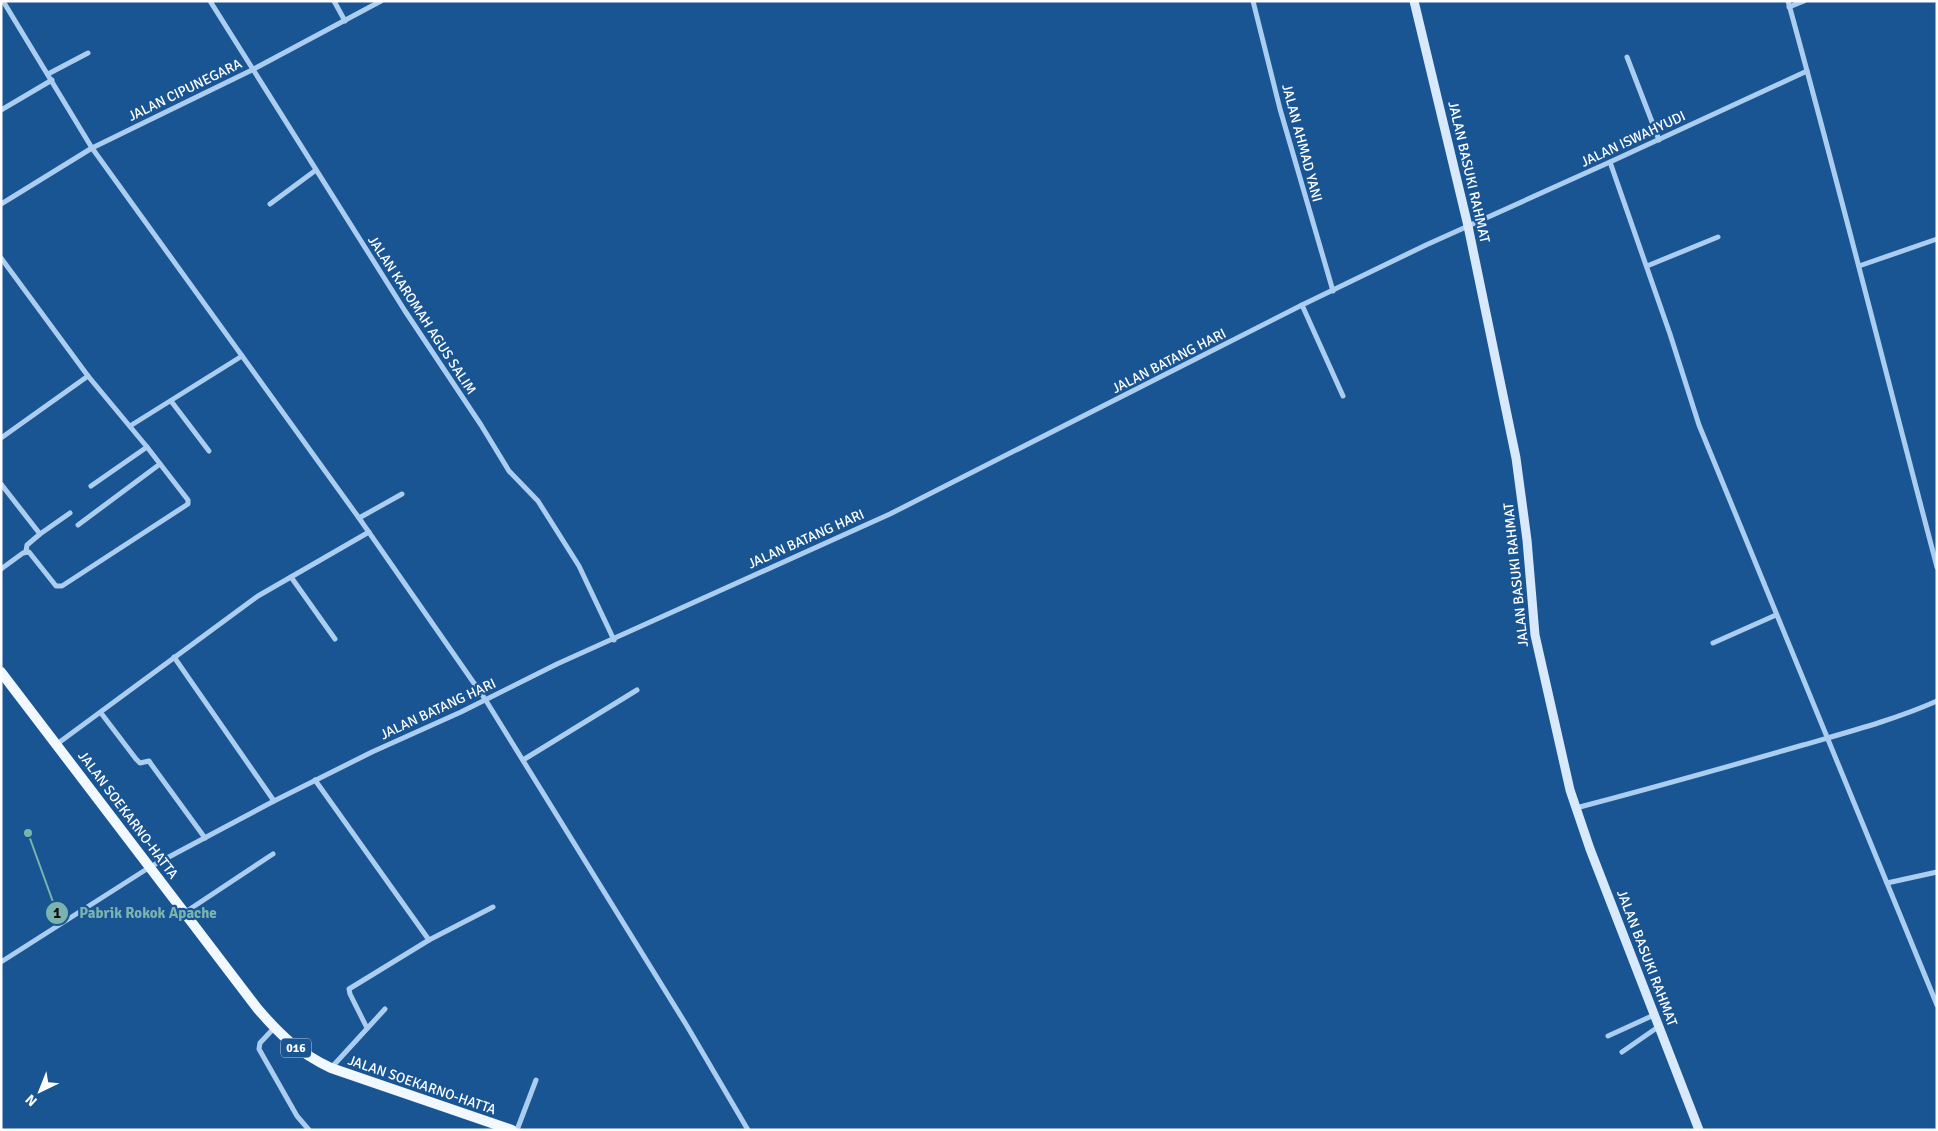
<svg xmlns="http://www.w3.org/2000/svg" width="1938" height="1131" font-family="Signika,sans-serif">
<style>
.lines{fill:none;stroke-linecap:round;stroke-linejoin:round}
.street{stroke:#aacdf0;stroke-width:5}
.secondary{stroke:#d7e9fb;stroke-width:9}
.primary{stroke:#f2f8ff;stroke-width:10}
.labels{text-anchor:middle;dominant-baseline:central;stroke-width:4.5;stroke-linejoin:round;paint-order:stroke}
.shield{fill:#195593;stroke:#baccdf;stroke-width:1}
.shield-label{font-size:12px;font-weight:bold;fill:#fff}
.street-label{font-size:14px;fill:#fff;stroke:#195593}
.leader{fill:none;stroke:#7bb4af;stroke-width:2}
.callout-dot{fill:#7bb4af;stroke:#195593;stroke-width:2}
.mark-label{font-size:15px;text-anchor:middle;font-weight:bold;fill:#111}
.callout-label{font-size:15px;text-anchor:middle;font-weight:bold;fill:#7bb4af;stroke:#195593;stroke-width:4.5;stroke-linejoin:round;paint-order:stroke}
</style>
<rect width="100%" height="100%" fill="#195593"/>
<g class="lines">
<g class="street">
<polyline points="3,1 92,148 359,518 485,699 687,1026 748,1130"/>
<polyline points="210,1 405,311 481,425 509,471 538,501 579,566 614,640"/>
<polyline points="334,1 345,21"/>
<polyline points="1253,1 1280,109 1333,291"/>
<path d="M 1788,1 C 1840,189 1887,378 1937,567"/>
<polyline points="1789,7 1804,1"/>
<polyline points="1627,57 1659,140"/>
<polyline points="48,74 88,53"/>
<polyline points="1,110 52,80"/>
<polyline points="1610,162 1670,334 1699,425 1937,1005"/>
<polyline points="1,204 92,148 252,70 381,1"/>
<polyline points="270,204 316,170"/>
<polyline points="1,258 88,376 147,447 188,500 188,504 62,586 56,586 29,552 23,553 1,569"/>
<polyline points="1647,266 1718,237"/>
<polyline points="1859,266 1937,239"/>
<polyline points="1302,305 1343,396"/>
<polyline points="171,401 209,451"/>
<polyline points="130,426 242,356"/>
<polyline points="1,438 88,376"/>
<polyline points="1,484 40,534 27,545 26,551"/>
<polyline points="91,486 147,447"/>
<polyline points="359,518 402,494"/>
<polyline points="78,525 160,464"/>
<polyline points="40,534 70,513"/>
<polyline points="291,577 335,639"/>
<polyline points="1713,643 1776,615"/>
<polyline points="174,657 274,801"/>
<polyline points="101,713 136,759 140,763 149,761 151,764 205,838"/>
<polyline points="57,744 258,596 369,532"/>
<polyline points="523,760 637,690"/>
<polyline points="315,780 429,940"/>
<path d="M 1576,808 C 1652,788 1727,767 1803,745 C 1848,732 1894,720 1937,701"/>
<polyline points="1887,883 1937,872"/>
<polyline points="184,913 273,854"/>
<polyline points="1,962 150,867 274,801 372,752 461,712 557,664 890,514 1302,305 1426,245 1610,162 1807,71"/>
<polyline points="274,1028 260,1043 259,1049 297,1116 309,1130"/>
<polyline points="367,1028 350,994 349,989 429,940 493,907"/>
<polyline points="1608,1036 1654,1015"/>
<polyline points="1622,1052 1658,1027"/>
<polyline points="331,1068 385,1009"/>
<polyline points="517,1130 536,1080"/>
</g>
<polyline class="secondary" points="1414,1 1468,226 1516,458 1527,540 1535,635 1570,790 1590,849 1699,1130"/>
<path class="primary" d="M 1,672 L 257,1008 C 280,1035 299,1053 331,1068 L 512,1130"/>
</g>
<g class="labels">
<rect class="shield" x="281" y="1038.5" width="30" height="19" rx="4"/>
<g class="shield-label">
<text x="296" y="1048">016</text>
</g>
<g class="street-label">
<text transform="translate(185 90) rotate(-26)">JALAN CIPUNEGARA</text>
<text transform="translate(1633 139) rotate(-25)">JALAN ISWAHYUDI</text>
<text transform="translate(1302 143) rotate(75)">JALAN AHMAD YANI</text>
<text transform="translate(1469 172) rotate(77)">JALAN BASUKI RAHMAT</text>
<text transform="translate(422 315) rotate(57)">JALAN KAROMAH AGUS SALIM</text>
<text transform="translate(1169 361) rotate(-27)">JALAN BATANG HARI</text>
<text transform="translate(806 539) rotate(-24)">JALAN BATANG HARI</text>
<text transform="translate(1516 575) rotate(-96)">JALAN BASUKI RAHMAT</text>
<text transform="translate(438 709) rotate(-25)">JALAN BATANG HARI</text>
<text transform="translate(128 815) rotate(53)">JALAN SOEKARNO-HATTA</text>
<text transform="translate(1647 958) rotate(69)">JALAN BASUKI RAHMAT</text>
<text transform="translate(422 1085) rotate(19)">JALAN SOEKARNO-HATTA</text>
</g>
</g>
<path class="leader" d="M28 833L57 913"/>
<g class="callout-dot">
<circle cx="28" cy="833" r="5"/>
<circle cx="57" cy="913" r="12"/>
</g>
<g class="mark-label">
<text x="57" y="918">1</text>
</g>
<g class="callout-label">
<text x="148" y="918">Pabrik Rokok Apache</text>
</g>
<rect width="1938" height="1131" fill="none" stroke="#ffffff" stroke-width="5"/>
<g transform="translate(40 1091) rotate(223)" stroke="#195593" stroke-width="4" paint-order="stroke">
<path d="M0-4L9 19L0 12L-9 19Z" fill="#ffffff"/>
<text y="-8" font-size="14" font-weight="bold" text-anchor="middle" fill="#ffffff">N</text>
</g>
</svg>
